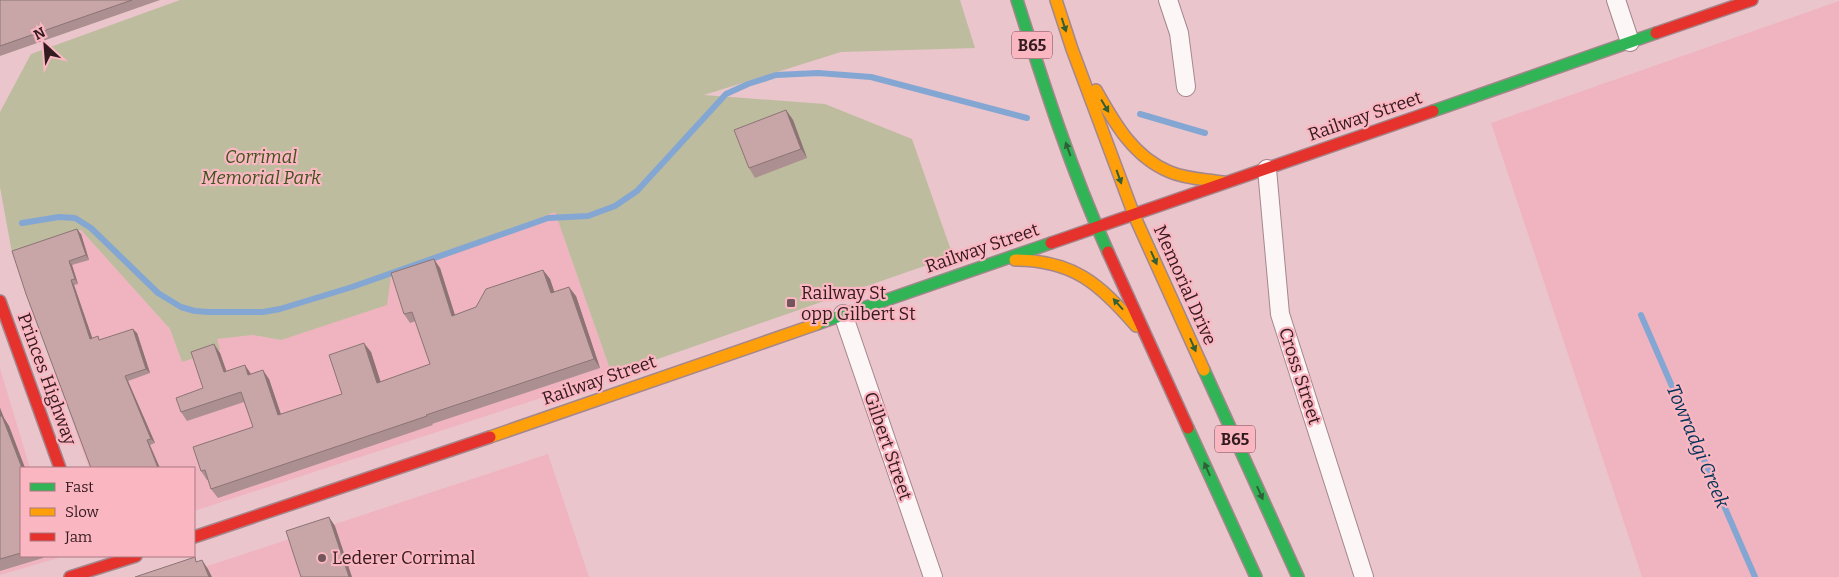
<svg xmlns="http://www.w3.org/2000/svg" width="1839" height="577" font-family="Bitter,serif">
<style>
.built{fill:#efb4bf}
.green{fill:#bebc9e}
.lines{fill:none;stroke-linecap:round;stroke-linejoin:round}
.stream{stroke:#84a6d2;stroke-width:6}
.street-casing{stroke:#a4878d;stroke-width:20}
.fast-casing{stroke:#a4878d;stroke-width:14}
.slow-casing{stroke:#a4878d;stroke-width:14}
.jam-casing{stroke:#a4878d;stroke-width:14}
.street{stroke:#fcf6f7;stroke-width:18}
.fast{stroke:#30b455;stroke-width:11}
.slow{stroke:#ff9f0a;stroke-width:11}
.jam{stroke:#e5322d;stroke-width:11}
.wall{fill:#ac8f90}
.shaded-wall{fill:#8c7475}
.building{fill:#c8a6a7;stroke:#8c7475}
.oneway{fill:#325f37}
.poi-dot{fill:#73565c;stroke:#fab6c1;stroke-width:2}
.labels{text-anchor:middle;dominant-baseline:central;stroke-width:4.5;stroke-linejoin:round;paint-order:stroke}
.shield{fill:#fab6c1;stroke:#6f4950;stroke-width:1}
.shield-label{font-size:16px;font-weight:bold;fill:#331a1f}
.street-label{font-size:18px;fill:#331a1f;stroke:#fab6c1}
.park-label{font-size:18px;font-style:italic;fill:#3d531b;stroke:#fab6c1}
.poi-label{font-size:18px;fill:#331a1f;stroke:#fab6c1;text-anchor:start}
.water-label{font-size:19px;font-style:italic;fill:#003359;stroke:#fab6c1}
</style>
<rect width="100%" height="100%" fill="#ebc5cc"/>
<g class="built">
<polygon points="1839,1 1839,577 1642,577 1491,123"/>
<polygon points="555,211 612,375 194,511 194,468 89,468 12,253 81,230 170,329 182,362 220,350 216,339 253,335 281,340 391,276"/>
<polygon points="0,368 30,468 21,468 21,556 57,556 58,558 0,575"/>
<polygon points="548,454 589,577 174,577"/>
</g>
<polygon class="green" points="180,0 960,0 975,48 841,52 704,95 825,104 912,139 953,256 612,375 555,212 391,276 387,305 281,340 253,335 217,339 220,350 182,362 170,329 81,230 12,253 0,187 0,112 31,54"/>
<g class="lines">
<g class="stream">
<polyline points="1140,114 1205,133"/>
<polyline points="22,223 59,217 75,218 91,228 158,293 181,307 195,311 209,312 263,312 280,309 352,287 548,218 588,216 615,206 637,191 726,94 748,84 776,75 818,73 871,77 1027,118"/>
<polyline points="1641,315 1755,577"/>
</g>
<g class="street-casing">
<g id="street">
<polyline points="1168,0 1179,33 1186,87"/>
<polyline points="1616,0 1630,42"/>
<polyline points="1267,169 1280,314 1364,577"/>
<polyline points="843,314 933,577"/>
</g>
</g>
<g class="fast-casing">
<g id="fast">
<path d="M 1017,0 C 1044,85 1071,170 1108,252"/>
<polyline points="1433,111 1656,33"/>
<polyline points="817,324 1051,243"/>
<polyline points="1204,370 1298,577"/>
<polyline points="1188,428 1256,577"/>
</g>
</g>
<g class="slow-casing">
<g id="slow">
<polyline points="1056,0 1072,49 1134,215 1204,370"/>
<path d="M 1096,90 C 1114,122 1133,157 1170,172 C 1186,179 1205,179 1223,182"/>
<path d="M 1015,260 C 1073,260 1100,284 1136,326"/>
<polyline points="490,437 817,324"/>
</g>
</g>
<g class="jam-casing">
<g id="jam">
<polyline points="1656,33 1752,0"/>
<polyline points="1051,243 1433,111"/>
<polyline points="1108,252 1188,428"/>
<polyline points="0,301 60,468"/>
<polyline points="194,537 490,437"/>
<polyline points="70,577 136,556"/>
</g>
</g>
<use href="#street" class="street"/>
<use href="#fast" class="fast"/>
<use href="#slow" class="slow"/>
<use href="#jam" class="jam"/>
</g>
<g class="wall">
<polygon points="0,0 160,0 0,56"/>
<polygon points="786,110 793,120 807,158 755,178 749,168"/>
<polygon points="81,234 89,260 72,265 78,284 74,285 92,338 100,340 137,333 150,373 128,381 155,443 150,445 26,294"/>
<polygon points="440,268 455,315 476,307 543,270 550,279 554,292 576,296 600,368 432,424 433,425 218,498 211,489 208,480 207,480 201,471 253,427 244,402 187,421 181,412 203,388 214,344 220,353 226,371 251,374 269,379 281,414 342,394 371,352 380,382 430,364 416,321 410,323 404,314"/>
<polygon points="0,408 4,418 9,426 25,468 21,468 21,556 44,556 43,558 0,571"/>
</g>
<g class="shaded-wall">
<polygon points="786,110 793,120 807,158 801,149"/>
<polygon points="77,229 81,234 89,260 86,255"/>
<polygon points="434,259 440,268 458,325 452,316"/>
<polygon points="69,261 72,265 78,284 75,279"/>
<polygon points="543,270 550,279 558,302 551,293"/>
<polygon points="71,280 74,285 94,343 90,339"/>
<polygon points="569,287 576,296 600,368 594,359"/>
<polygon points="133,329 137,333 150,373 146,369"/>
<polygon points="364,343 371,352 384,392 377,383"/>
<polygon points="214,344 220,353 230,381 224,372"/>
<polygon points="245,365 251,374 255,384 248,375"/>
<polygon points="263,370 269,379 284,424 278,415"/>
<polygon points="125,376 128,381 155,443 151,439"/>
<polygon points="0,408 4,418 9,426 25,468 22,468 0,415"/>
<polygon points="147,440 150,445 160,468 158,468"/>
<polygon points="329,517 335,526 352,577 349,577"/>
<polygon points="202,560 208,569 212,577 209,577"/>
</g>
<g class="building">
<polygon points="0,0 132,0 0,46"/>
<polygon points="786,110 801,149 749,168 734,130"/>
<polygon points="77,229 86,255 69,261 75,279 71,280 90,339 98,336 99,340 133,329 146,369 125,376 151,439 147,440 158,468 91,468 26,294 12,251"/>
<polygon points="434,259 452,316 476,307 486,289 543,270 551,293 569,287 594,359 426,415 427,416 211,489 205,470 201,471 193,447 253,427 241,392 181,412 176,398 203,388 191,352 214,344 224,372 245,365 248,375 263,370 278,415 342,394 329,355 364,343 377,383 430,364 412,312 404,314 391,273"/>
<polygon points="0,415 0,416 2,416 22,468 21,468 21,553 0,559"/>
<polygon points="329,517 349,577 301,577 286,531"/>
<polygon points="195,557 196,562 202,560 209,577 135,577"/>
</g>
<defs><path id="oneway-solid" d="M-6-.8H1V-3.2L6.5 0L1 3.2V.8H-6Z" transform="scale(1.25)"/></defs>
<g class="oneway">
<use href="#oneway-solid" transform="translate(1064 25) rotate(72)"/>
<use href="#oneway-solid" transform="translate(1105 106) rotate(59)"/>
<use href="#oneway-solid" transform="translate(1068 149) rotate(-110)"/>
<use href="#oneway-solid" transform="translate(1119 177) rotate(70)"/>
<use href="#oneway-solid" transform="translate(1154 258) rotate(66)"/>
<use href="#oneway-solid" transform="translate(1118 304) rotate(-132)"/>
<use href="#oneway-solid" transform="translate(1193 345) rotate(66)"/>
<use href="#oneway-solid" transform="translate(1207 469) rotate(-114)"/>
<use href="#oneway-solid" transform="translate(1260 493) rotate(66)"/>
</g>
<g class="poi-dot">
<rect x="786" y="298" width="10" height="10" rx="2.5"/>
<circle cx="322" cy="558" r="5"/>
</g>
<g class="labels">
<g class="shield">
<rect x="1012" y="31.5" width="40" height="27" rx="4"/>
<rect x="1215" y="425.5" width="40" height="27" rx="4"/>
</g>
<g class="shield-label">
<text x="1032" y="45">B65</text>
<text x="1235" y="439">B65</text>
</g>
<g class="street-label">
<text transform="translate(1365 116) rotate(-19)">Railway Street</text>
<text transform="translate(982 248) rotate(-19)">Railway Street</text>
<text transform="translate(1185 285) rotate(66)">Memorial Drive</text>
<text transform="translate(1300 376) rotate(72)">Cross Street</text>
<text transform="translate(47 379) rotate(70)">Princes Highway</text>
<text transform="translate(599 380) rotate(-19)">Railway Street</text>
<text transform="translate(888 446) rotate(71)">Gilbert Street</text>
</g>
<g class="park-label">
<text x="261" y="157">Corrimal<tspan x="261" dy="21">Memorial Park</tspan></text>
</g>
<g class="poi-label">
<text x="801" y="293">Railway St<tspan x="801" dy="21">opp Gilbert St</tspan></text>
<text x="332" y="558">Lederer Corrimal</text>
</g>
<g class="water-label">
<text transform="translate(1698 446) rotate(67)">Towradgi Creek</text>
</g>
</g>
<rect x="20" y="467" width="175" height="90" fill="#fab6c1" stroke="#aa7880"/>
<rect x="30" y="483" width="25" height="8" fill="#30b455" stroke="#aa7880"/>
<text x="65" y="492" font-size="15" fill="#331a1f">Fast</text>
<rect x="30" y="508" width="25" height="8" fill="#ff9f0a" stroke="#aa7880"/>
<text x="65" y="517" font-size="15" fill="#331a1f">Slow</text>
<rect x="30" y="533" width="25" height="8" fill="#e5322d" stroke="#aa7880"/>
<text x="65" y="542" font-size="15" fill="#331a1f">Jam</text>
<g transform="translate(45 45) rotate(334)" stroke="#fab6c1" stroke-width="4" paint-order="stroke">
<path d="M0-4L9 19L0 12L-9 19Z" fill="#331a1f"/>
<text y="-8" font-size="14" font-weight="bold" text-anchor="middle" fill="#331a1f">N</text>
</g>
</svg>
